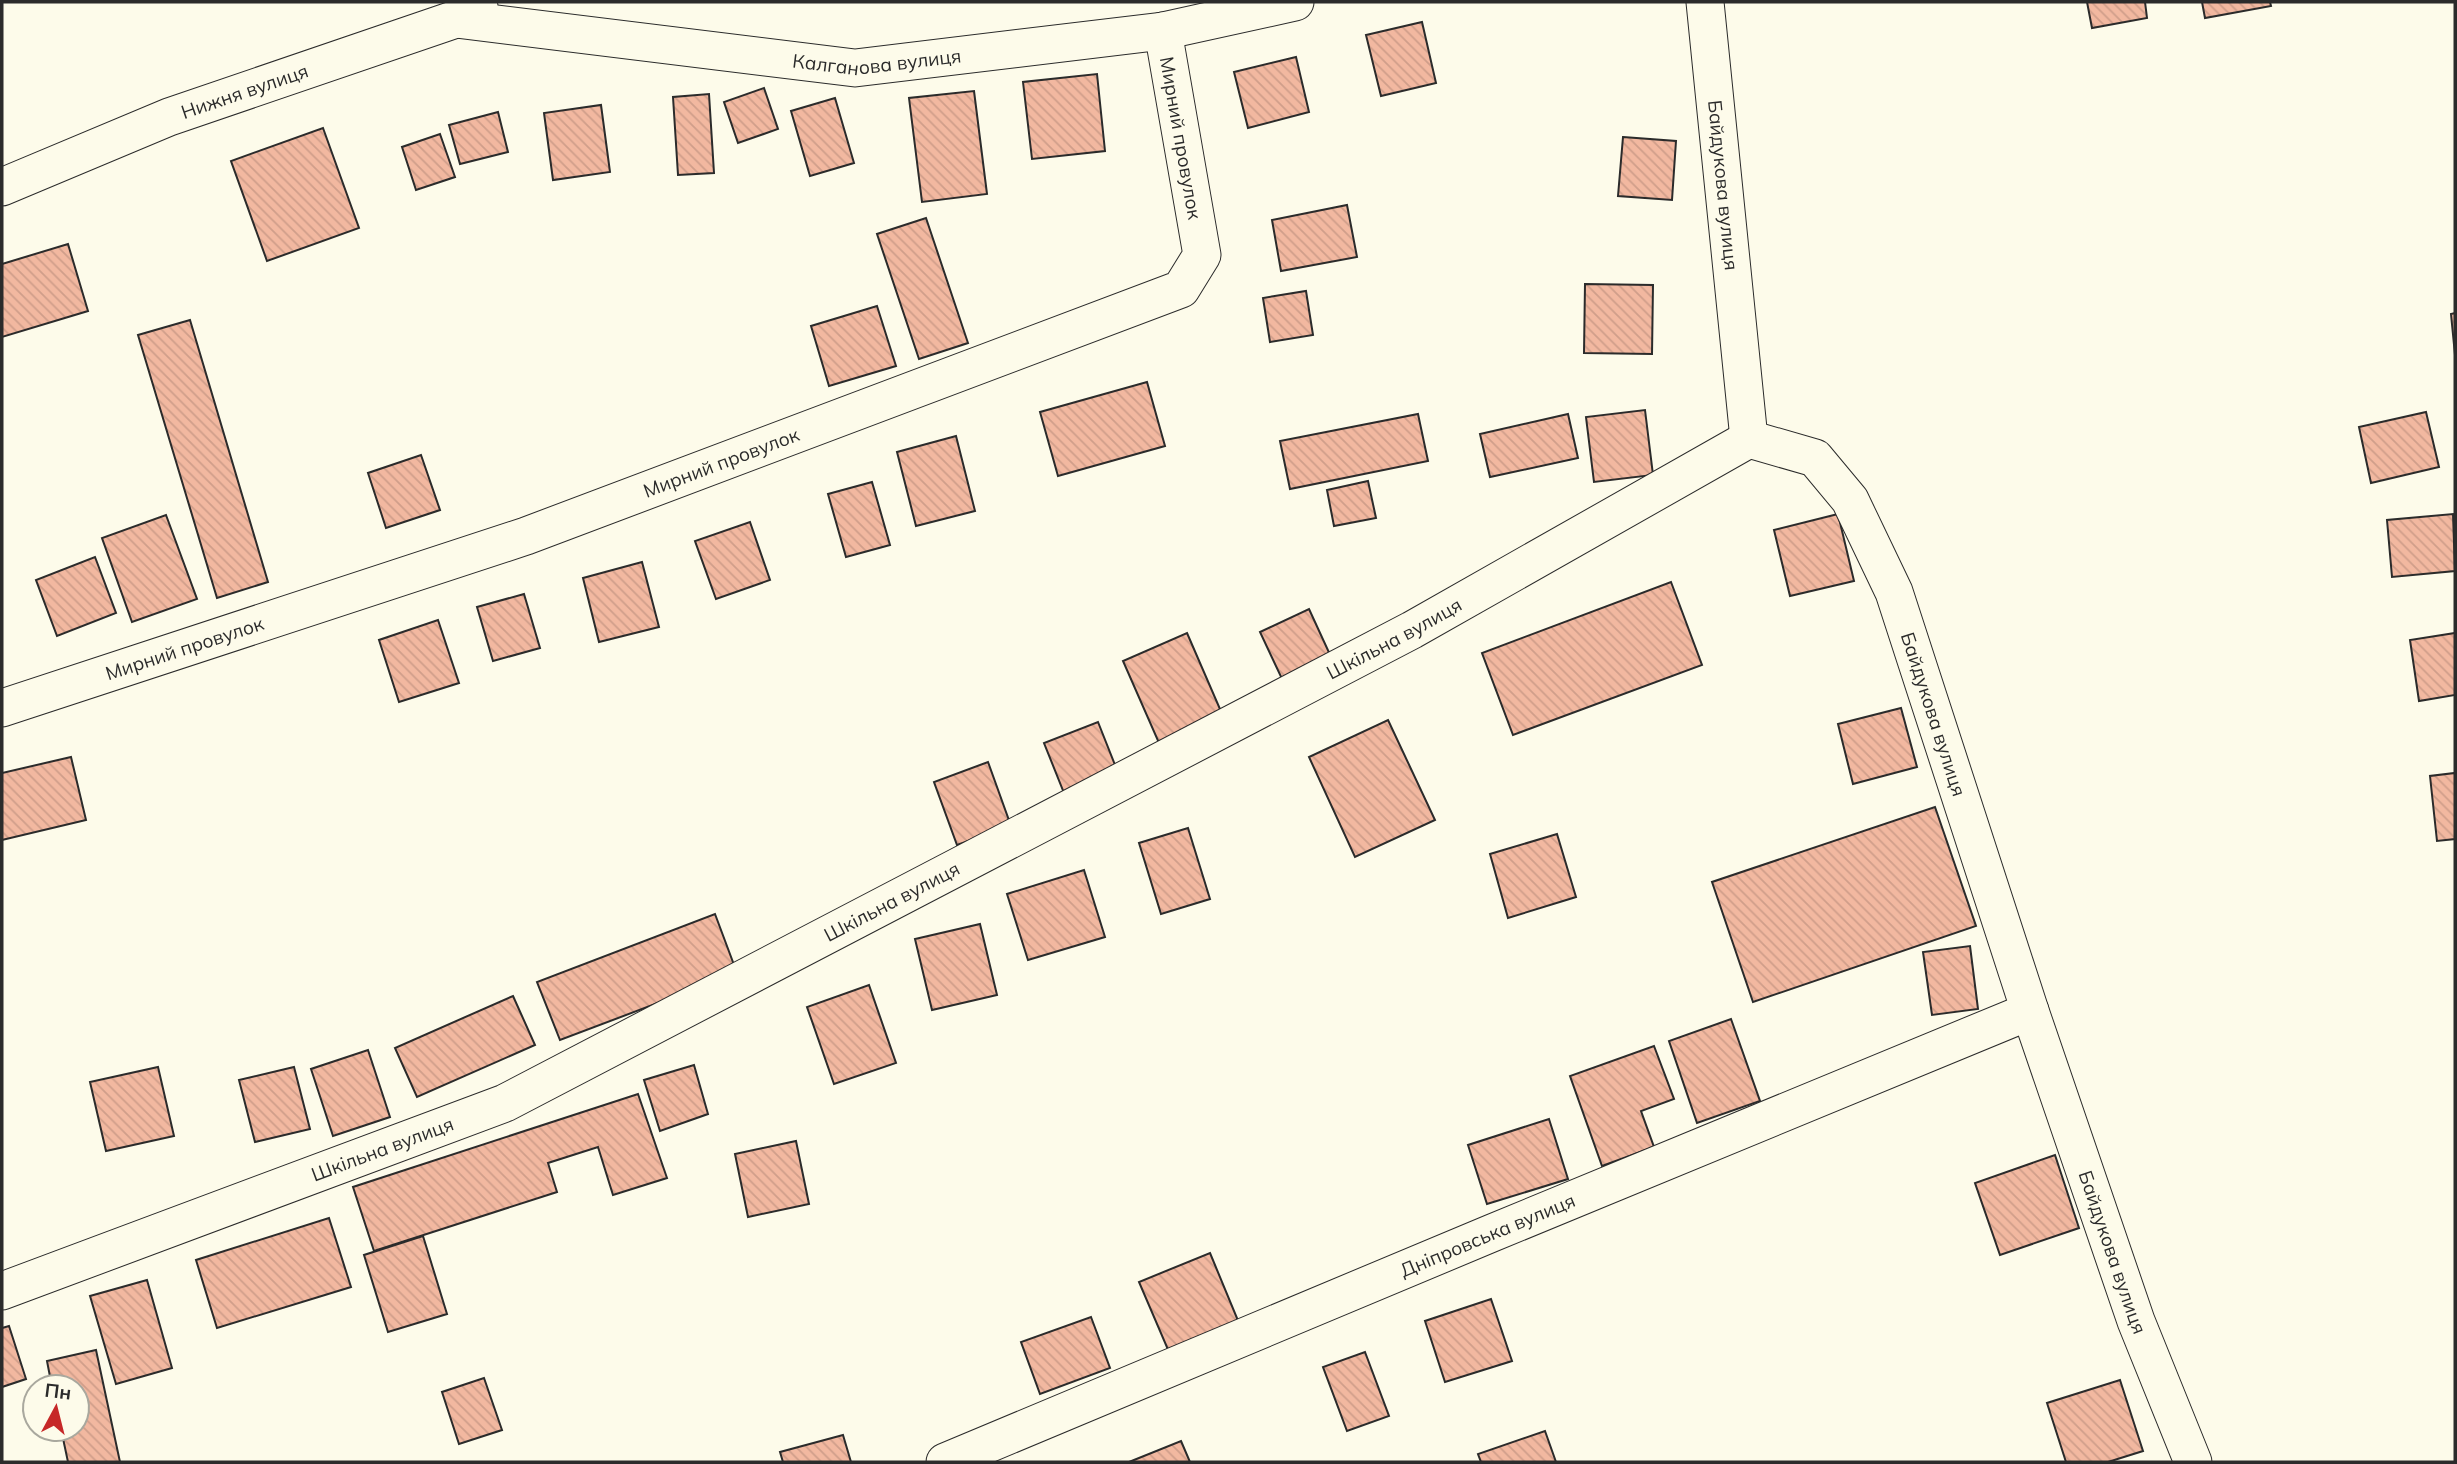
<svg xmlns="http://www.w3.org/2000/svg" width="2457" height="1464" font-family="Mulish,sans-serif">
<style>
.building{fill:url(#building-back-hatch);stroke:#2b2b2b;stroke-width:2}
.lines{fill:none;stroke-linecap:round;stroke-linejoin:round}
.street-casing{stroke:#2b2b2b;stroke-width:39}
.street{stroke:#fdfbea;stroke-width:37}
.labels{text-anchor:middle;dominant-baseline:central;stroke-width:5;stroke-linejoin:round;paint-order:stroke}
.street-label{font-size:19px;fill:#2b2b2b;stroke:#fdfbea}
</style>
<defs>
<pattern id="building-back-hatch" width="6" height="6" patternUnits="userSpaceOnUse" patternTransform="scale(1.75)"><rect width="6" height="6" fill="#f2b8a0"/><path d="M-1 5l2 2M0 0l6 6M5-1l2 2" fill="none" stroke="#d09e8a"/></pattern>
</defs>
<rect width="100%" height="100%" fill="#fdfbea"/>
<g class="building">
<polygon points="2087,2 2145,2 2147,18 2092,28"/>
<polygon points="2202,2 2270,2 2271,6 2205,18"/>
<polygon points="1422,22 1436,83 1381,96 1366,35"/>
<polygon points="1296,57 1309,112 1248,128 1234,72"/>
<polygon points="1097,74 1105,151 1032,159 1023,82"/>
<polygon points="764,88 778,129 738,143 724,102"/>
<polygon points="974,91 987,194 922,202 909,98"/>
<polygon points="709,94 714,173 678,175 673,97"/>
<polygon points="835,98 854,163 810,176 791,111"/>
<polygon points="601,105 610,172 553,180 544,113"/>
<polygon points="498,112 508,152 460,164 449,125"/>
<polygon points="323,128 359,228 267,261 231,161"/>
<polygon points="440,134 455,177 416,190 402,147"/>
<polygon points="1623,137 1676,141 1672,200 1618,196"/>
<polygon points="1347,205 1357,257 1281,271 1272,220"/>
<polygon points="926,218 968,343 919,359 877,234"/>
<polygon points="68,244 88,311 2,337 2,264"/>
<polygon points="1585,284 1653,285 1652,354 1584,353"/>
<polygon points="1306,291 1313,335 1270,342 1263,298"/>
<polygon points="877,306 896,366 829,386 811,326"/>
<polygon points="2455,313 2455,355 2451,314"/>
<polygon points="190,320 268,582 217,598 138,335"/>
<polygon points="1147,382 1165,446 1058,476 1040,412"/>
<polygon points="1645,410 1653,475 1594,482 1586,417"/>
<polygon points="2426,412 2439,467 2371,483 2359,427"/>
<polygon points="1418,414 1428,461 1290,489 1280,441"/>
<polygon points="1568,414 1578,458 1490,477 1480,434"/>
<polygon points="956,436 975,511 916,526 897,452"/>
<polygon points="421,455 440,510 386,528 368,473"/>
<polygon points="1368,481 1376,518 1334,526 1327,490"/>
<polygon points="872,482 890,545 846,557 828,494"/>
<polygon points="1838,514 1854,581 1790,596 1774,530"/>
<polygon points="2453,514 2455,571 2392,577 2387,520"/>
<polygon points="166,515 197,599 132,622 102,538"/>
<polygon points="750,522 770,580 716,599 695,541"/>
<polygon points="95,557 116,613 57,636 36,580"/>
<polygon points="642,562 659,627 599,642 583,578"/>
<polygon points="1671,582 1702,665 1513,735 1482,653"/>
<polygon points="524,594 540,648 493,661 477,607"/>
<polygon points="1309,609 1332,659 1283,681 1260,632"/>
<polygon points="438,620 459,683 399,702 379,640"/>
<polygon points="1187,633 1223,716 1159,743 1123,661"/>
<polygon points="2455,633 2455,695 2419,701 2410,640"/>
<polygon points="1901,708 1917,767 1853,784 1838,724"/>
<polygon points="1388,720 1435,820 1355,857 1309,757"/>
<polygon points="1098,722 1117,770 1064,793 1044,743"/>
<polygon points="71,757 86,820 2,840 2,773"/>
<polygon points="988,762 1011,826 957,845 934,782"/>
<polygon points="2455,773 2455,839 2437,841 2430,776"/>
<polygon points="1935,807 1976,926 1753,1002 1712,882"/>
<polygon points="1188,828 1210,899 1161,914 1139,843"/>
<polygon points="1557,834 1576,897 1508,918 1490,854"/>
<polygon points="1084,870 1105,937 1028,960 1007,894"/>
<polygon points="715,914 737,973 560,1040 537,982"/>
<polygon points="980,924 997,995 932,1010 915,939"/>
<polygon points="1970,946 1978,1009 1932,1015 1923,952"/>
<polygon points="869,985 896,1063 834,1084 807,1007"/>
<polygon points="513,996 535,1045 417,1097 395,1048"/>
<polygon points="1731,1019 1760,1101 1697,1123 1669,1041"/>
<polygon points="1654,1046 1674,1099 1641,1111 1654,1147 1602,1166 1570,1076"/>
<polygon points="368,1050 390,1117 333,1136 311,1069"/>
<polygon points="694,1065 708,1114 660,1131 644,1080"/>
<polygon points="158,1067 174,1136 106,1151 90,1082"/>
<polygon points="294,1067 310,1129 255,1142 239,1080"/>
<polygon points="638,1094 667,1178 613,1195 598,1147 548,1163 557,1192 374,1251 353,1187"/>
<polygon points="1549,1119 1568,1179 1487,1204 1468,1145"/>
<polygon points="796,1141 809,1204 748,1217 735,1154"/>
<polygon points="2055,1155 2079,1228 2000,1255 1975,1183"/>
<polygon points="329,1218 351,1287 217,1328 196,1260"/>
<polygon points="423,1236 447,1314 388,1332 364,1255"/>
<polygon points="1210,1253 1239,1323 1169,1352 1139,1282"/>
<polygon points="147,1280 172,1368 116,1384 90,1296"/>
<polygon points="1491,1299 1512,1361 1445,1382 1425,1321"/>
<polygon points="1091,1317 1110,1368 1040,1394 1021,1342"/>
<polygon points="9,1326 26,1379 2,1387 2,1328"/>
<polygon points="96,1350 120,1462 68,1462 61,1429 77,1429 77,1387 52,1387 47,1361"/>
<polygon points="1365,1352 1389,1416 1347,1431 1323,1367"/>
<polygon points="484,1378 502,1430 459,1444 442,1392"/>
<polygon points="2120,1380 2143,1451 2108,1462 2066,1462 2047,1403"/>
<polygon points="1545,1431 1556,1462 1481,1462 1478,1454"/>
<polygon points="843,1435 851,1462 783,1462 780,1452"/>
<polygon points="1181,1441 1190,1462 1129,1462"/>
</g>
<g class="lines">
<g class="street-casing">
<g id="street">
<path id="s1" d="M 1705,2 L 1749,439 L 1815,458 L 1850,500 L 1894,592 L 2030,1011 L 2136,1321 L 2193,1462"/>
<path id="s2" d="M 456,19 L 855,68 L 1163,31 L 1295,2"/>
<path id="s3" d="M 2,187 L 169,117 L 456,19 L 479,7"/>
<path id="s4" d="M 2,708 L 526,536 L 1181,289 L 1202,255 L 1163,31"/>
<path id="s5" d="M 2,1291 L 505,1103 L 1412,630 L 1749,439"/>
<path id="s6" d="M 945,1462 L 1492,1233 L 2030,1011"/>
</g>
</g>
<use href="#street" class="street"/>
</g>
<g class="labels">
<g class="street-label">
<text stroke="none"><textPath href="#s2" startOffset="424">Калганова вулиця</textPath></text>
<text stroke="none"><textPath href="#s3" startOffset="261">Нижня вулиця</textPath></text>
<text transform="translate(1181 138) rotate(80)">Мирний провулок</text>
<text stroke="none"><textPath href="#s1" startOffset="184">Байдукова вулиця</textPath></text>
<text stroke="none"><textPath href="#s4" startOffset="760">Мирний провулок</textPath></text>
<text stroke="none"><textPath href="#s5" startOffset="1540">Шкільна вулиця</textPath></text>
<text stroke="none"><textPath href="#s4" startOffset="192">Мирний провулок</textPath></text>
<text stroke="none"><textPath href="#s1" startOffset="793">Байдукова вулиця</textPath></text>
<text stroke="none"><textPath href="#s5" startOffset="973">Шкільна вулиця</textPath></text>
<text stroke="none"><textPath href="#s5" startOffset="406">Шкільна вулиця</textPath></text>
<text stroke="none"><textPath href="#s6" startOffset="588">Дніпровська вулиця</textPath></text>
<text stroke="none"><textPath href="#s1" startOffset="1360">Байдукова вулиця</textPath></text>
</g>
</g>
<rect width="2457" height="1464" fill="none" stroke="#2b2b2b" stroke-width="7"/>
<g transform="translate(56 1408) rotate(7)"><circle r="33" fill="#fdfbea" stroke="#a9a89e" stroke-width="2"/>
<path d="M0-5L12 26L0 18L-12 26Z" fill="#c62828"/>
<text y="-10" font-size="19" font-weight="bold" text-anchor="middle" fill="#2b2b2b">Пн</text>
</g>
</svg>
